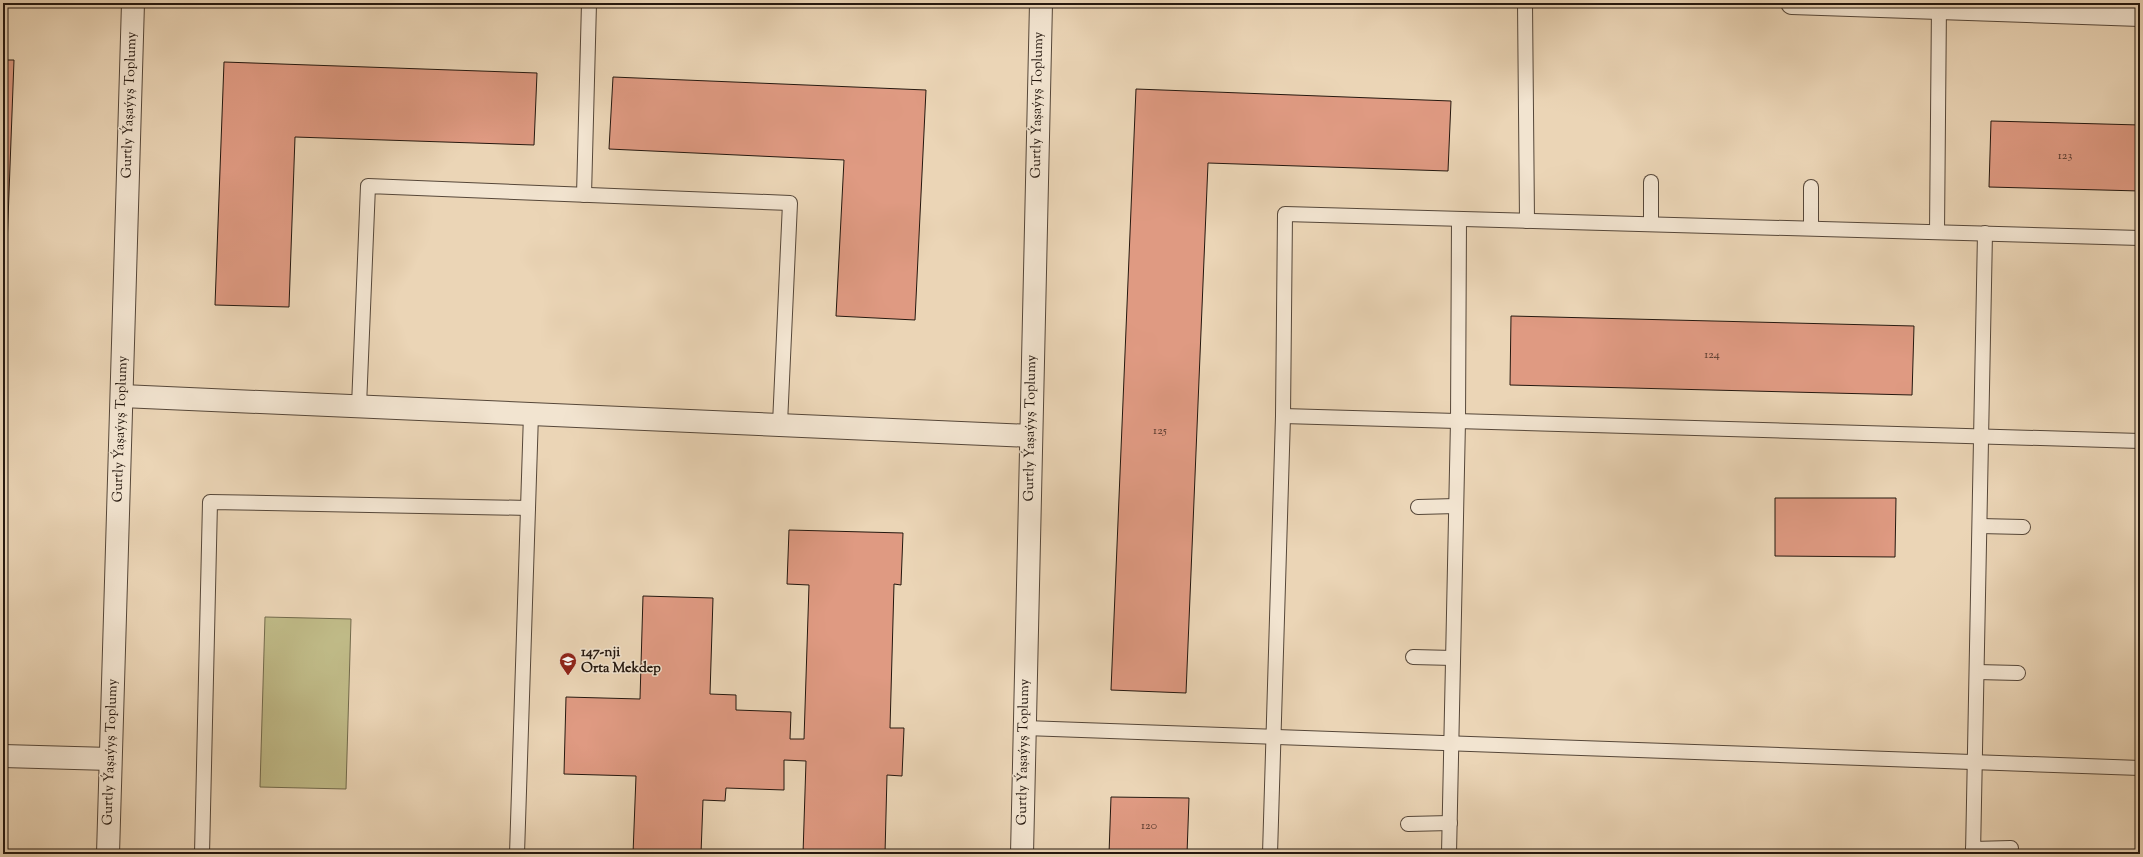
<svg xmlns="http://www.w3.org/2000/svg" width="2143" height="857" font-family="'Sorts Mill Goudy',serif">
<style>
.green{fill:#c0bb88;stroke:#726a4c}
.building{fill:#df9a82;stroke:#25180f}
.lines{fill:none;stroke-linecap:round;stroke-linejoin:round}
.service-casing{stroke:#564739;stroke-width:16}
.minor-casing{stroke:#564739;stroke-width:24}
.service{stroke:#f2e4d0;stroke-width:14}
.minor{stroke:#f2e4d0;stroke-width:22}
.labels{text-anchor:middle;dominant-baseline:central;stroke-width:3;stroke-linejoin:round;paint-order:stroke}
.number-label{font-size:12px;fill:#54382c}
.street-label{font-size:14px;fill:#25180f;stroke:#f2e4d0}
.poi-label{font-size:14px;font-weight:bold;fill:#25180f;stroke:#f2e4d0;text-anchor:start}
</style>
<rect width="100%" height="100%" fill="#ebd5b6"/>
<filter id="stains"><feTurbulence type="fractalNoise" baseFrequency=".005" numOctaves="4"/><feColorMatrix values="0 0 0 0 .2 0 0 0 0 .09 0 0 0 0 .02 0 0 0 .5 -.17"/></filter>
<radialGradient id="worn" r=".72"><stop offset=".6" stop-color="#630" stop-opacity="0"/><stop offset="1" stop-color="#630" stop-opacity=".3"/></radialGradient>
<polygon class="green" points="265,617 351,619 346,789 260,787"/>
<g class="building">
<polygon points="3,60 14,60 3,353"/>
<polygon points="224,62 537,73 534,145 295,137 289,307 215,305"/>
<polygon points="613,77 926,90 915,320 836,316 844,160 609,149"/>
<polygon points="1136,89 1451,101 1448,171 1208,163 1186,693 1111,690"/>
<polygon points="1991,121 2140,125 2140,191 1989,187"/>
<polygon points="1511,316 1914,326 1912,395 1510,385"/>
<polygon points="1775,498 1896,498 1895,557 1775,556"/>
<polygon points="789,530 903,533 901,585 894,584 890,728 904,728 902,776 887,775 885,854 803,854 806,761 784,760 784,790 726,788 725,801 703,800 701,854 633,854 636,776 564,774 566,697 640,699 643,596 713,598 710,694 736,695 736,710 791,712 790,739 804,739 809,585 787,584"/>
<polygon points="1111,797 1189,798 1187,854 1109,854"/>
</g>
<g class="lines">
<g class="service-casing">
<g id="service">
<polyline points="1525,3 1527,221"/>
<polyline points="1651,182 1651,224"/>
<polyline points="584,195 589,3"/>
<polyline points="1811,228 1811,187"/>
<polyline points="1937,232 1939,3"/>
<polyline points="359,406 368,186 790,203 780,424"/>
<polyline points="1283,416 2140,441"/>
<polyline points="1418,507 1456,506"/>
<polyline points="1980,526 2023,527"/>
<polyline points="1413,657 1453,658"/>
<polyline points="1977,672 2018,673"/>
<polyline points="1025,728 2140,768"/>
<polyline points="1408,824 1450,823"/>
<polyline points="1973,849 2011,848"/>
<polyline points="202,854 210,502 528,508"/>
<polyline points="517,854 531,414"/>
<polyline points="1270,854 1283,416 1285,214 2140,238"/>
<polyline points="1449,854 1458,421 1459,219"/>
<polyline points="1973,854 1985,233"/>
</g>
</g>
<g class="minor-casing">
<g id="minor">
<polyline points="1792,3 2140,15"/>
<polyline points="122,396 1031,436"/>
<polyline points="3,756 110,759"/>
<polyline points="108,854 133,3"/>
<polyline points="1022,854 1041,3"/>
</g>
</g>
<use href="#service" class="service"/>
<use href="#minor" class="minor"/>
</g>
<defs>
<g id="school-pin" transform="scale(0.9)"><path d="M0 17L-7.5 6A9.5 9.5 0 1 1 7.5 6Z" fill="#8f2418" stroke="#f2e4d0"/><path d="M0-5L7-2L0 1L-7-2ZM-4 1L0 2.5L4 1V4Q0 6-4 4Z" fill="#fff"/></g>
</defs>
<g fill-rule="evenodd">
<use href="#school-pin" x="568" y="661"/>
</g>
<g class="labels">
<g class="number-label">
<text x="2065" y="156">123</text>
<text x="1712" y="355">124</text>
<text x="1160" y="431">125</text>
<text x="1149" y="826">120</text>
</g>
<g class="street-label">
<text transform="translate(130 105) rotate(-88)">Gurtly Ýaşaýyş Toplumy</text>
<text transform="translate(1038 105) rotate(-89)">Gurtly Ýaşaýyş Toplumy</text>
<text transform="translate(1031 428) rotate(-89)">Gurtly Ýaşaýyş Toplumy</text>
<text transform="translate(121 429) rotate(-88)">Gurtly Ýaşaýyş Toplumy</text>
<text transform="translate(111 752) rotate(-88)">Gurtly Ýaşaýyş Toplumy</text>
<text transform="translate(1024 752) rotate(-89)">Gurtly Ýaşaýyş Toplumy</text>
</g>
<g class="poi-label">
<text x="581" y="653">147-nji<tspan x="581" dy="16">Orta Mekdep</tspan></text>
</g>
</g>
<rect width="2143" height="857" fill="none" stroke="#ebd5b6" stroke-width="16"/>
<rect x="4" y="4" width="2135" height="849" fill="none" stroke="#25180f" stroke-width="2"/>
<rect x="8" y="8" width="2127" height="841" fill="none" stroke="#25180f"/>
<rect width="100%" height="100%" filter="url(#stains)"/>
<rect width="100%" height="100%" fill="url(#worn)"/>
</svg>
